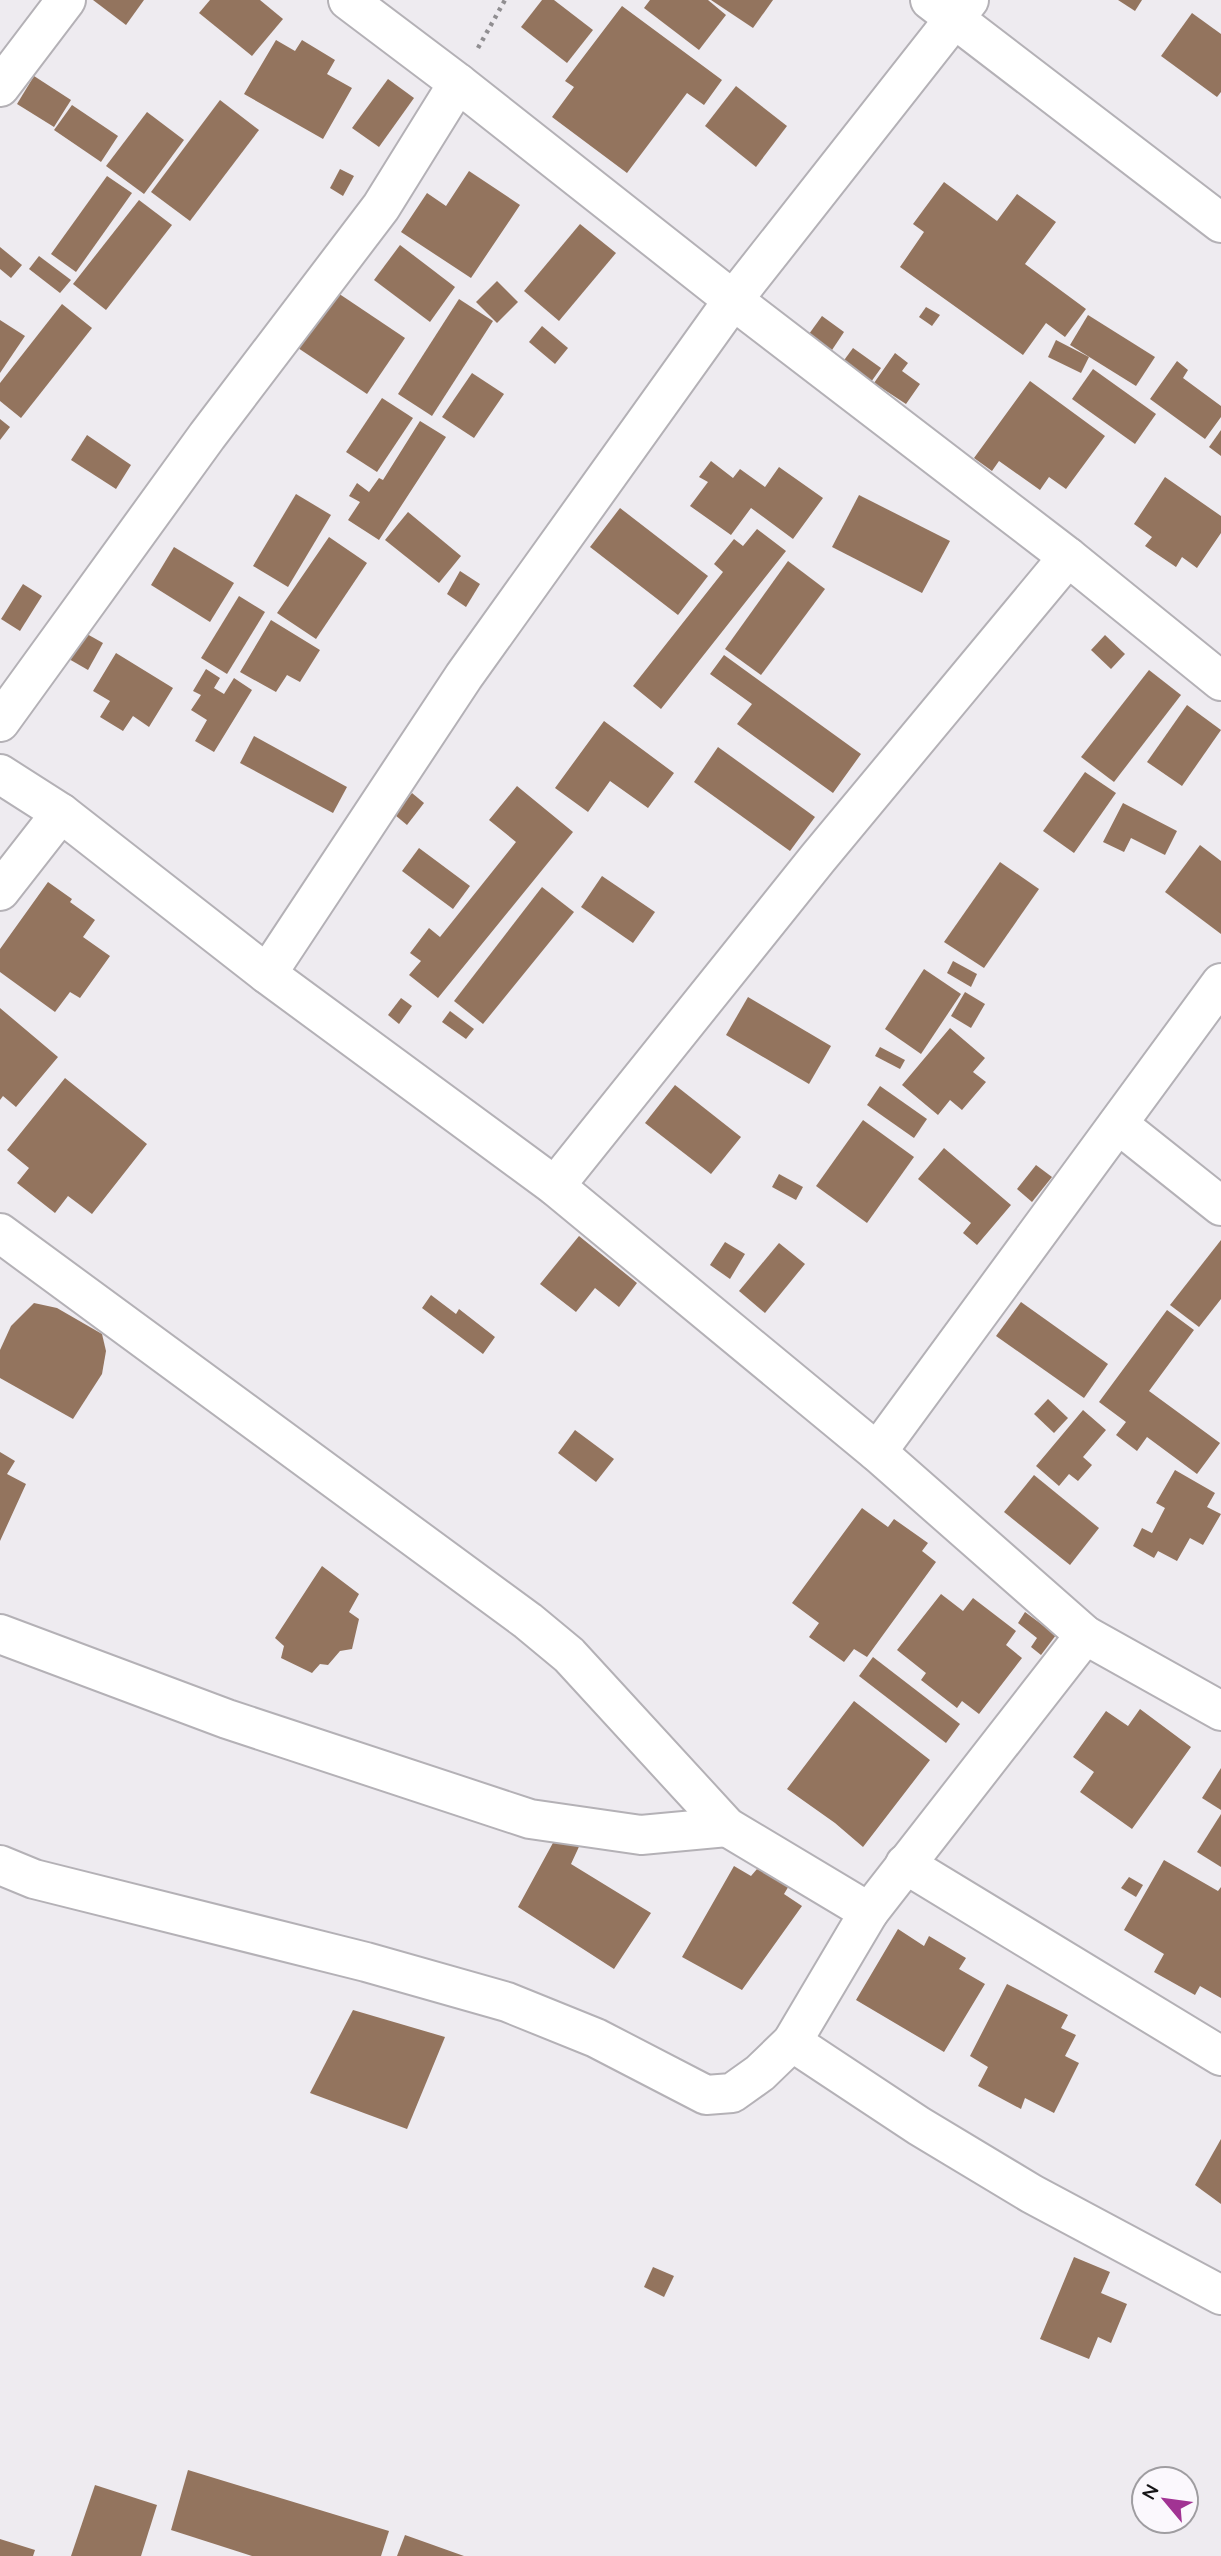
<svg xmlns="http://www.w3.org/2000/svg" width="1221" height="2556" font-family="Quicksand,sans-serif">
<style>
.building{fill:#93745e}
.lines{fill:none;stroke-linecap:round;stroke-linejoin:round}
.minor-casing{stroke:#b4b1b6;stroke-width:42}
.path{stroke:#908e91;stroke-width:4.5;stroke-dasharray:3.5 5;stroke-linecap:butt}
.minor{stroke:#fff;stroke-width:38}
</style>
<rect width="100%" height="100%" fill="#eeebf0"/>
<g class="building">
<polygon points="93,0 144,0 126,25"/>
<polygon points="210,0 260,0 283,19 252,56 199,13"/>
<polygon points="542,0 554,0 593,30 567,63 521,27"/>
<polygon points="650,0 708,0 726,15 699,50 644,8"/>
<polygon points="711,0 773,0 753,28"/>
<polygon points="1118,0 1142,0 1135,11"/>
<polygon points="622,6 722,80 704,105 687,93 627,173 552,117 574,87 565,81"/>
<polygon points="1192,13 1221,34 1221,92 1217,97 1161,56"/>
<polygon points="276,40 295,51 302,40 335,60 327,74 352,88 323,139 244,94"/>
<polygon points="34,76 71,100 54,127 17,104"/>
<polygon points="388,79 414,98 379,147 352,128"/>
<polygon points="736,86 787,126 756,167 705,126"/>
<polygon points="220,100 259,130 190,221 151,192"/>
<polygon points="72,105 118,136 101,162 54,130"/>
<polygon points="147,112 184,140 144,194 106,166"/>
<polygon points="340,169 354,176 343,196 330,188"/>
<polygon points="469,171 520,205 471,278 401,232 427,193 446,206"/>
<polygon points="107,176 132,193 76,272 51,254"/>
<polygon points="944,182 997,221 1017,194 1056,222 1025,264 1086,309 1065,337 1046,323 1023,355 900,267 924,232 913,224"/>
<polygon points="139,200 172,225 106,310 73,284"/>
<polygon points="580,224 616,253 559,321 524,291"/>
<polygon points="400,245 455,287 430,322 374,280"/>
<polygon points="0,247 22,265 11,278 0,269"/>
<polygon points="39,256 71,280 60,293 29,269"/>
<polygon points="497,281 518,302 497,323 476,302"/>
<polygon points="326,285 405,338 367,394 289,342"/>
<polygon points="459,299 493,321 432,416 398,394"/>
<polygon points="62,304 92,328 21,418 0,401 0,383"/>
<polygon points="926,307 940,315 932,326 919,317"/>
<polygon points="1088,315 1155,357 1136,386 1070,345"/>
<polygon points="822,316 844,332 832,350 809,334"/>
<polygon points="0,320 25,336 0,373"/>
<polygon points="542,326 568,348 555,364 529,342"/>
<polygon points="1056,340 1089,357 1081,373 1048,357"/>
<polygon points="853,348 881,368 871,382 842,363"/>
<polygon points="895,353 908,363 902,371 920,384 906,404 874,383"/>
<polygon points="1177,361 1188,370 1183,378 1221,406 1221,417 1205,439 1150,399"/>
<polygon points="1093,369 1156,414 1135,444 1072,399"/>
<polygon points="472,373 504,394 474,438 442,417"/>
<polygon points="1030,381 1105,436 1066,489 1049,477 1040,490 999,461 992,471 974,458"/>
<polygon points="382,398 413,418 377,472 346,452"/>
<polygon points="0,419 10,427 0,440"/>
<polygon points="420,421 446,437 379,540 348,520 360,502 349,496 357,483 369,492 379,478 383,480"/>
<polygon points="1221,430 1221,456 1209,447"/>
<polygon points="87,435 131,465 116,489 71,460"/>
<polygon points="711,461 733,478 740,469 765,487 779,467 823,498 793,539 751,508 731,535 690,506 708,482 699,477"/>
<polygon points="1165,477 1221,516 1221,533 1197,568 1182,557 1176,567 1145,546 1152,537 1134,524"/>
<polygon points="296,494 331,515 288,587 253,566"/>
<polygon points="859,495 950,541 922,593 832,547"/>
<polygon points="620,508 708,576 678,615 590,547"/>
<polygon points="408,512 461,556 439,583 385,540"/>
<polygon points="757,529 786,551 661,709 633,686 723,572 714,564 734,539 743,546"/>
<polygon points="329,537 367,563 316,639 277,613"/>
<polygon points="174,547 234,583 210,622 151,585"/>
<polygon points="788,561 825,589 761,675 725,649"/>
<polygon points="460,571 480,584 466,607 447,594"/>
<polygon points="23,584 42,596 20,631 1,619"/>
<polygon points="239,596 265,612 227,674 201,658"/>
<polygon points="271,620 320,650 300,682 287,675 276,692 240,672"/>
<polygon points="78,629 103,643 88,670 62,655"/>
<polygon points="1105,635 1125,654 1111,669 1091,650"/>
<polygon points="116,653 173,688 149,727 133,716 123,731 100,717 110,701 93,691"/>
<polygon points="724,655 861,754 833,793 737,724 752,704 710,674"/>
<polygon points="206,669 220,678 214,688 224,694 234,678 252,690 214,752 195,741 207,720 191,710 201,695 193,691"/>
<polygon points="1149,670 1181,695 1114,782 1081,757"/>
<polygon points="1187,705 1221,730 1182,786 1147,762"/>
<polygon points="604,721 674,773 648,808 610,781 588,812 555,788"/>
<polygon points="254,736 347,787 333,813 240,763"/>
<polygon points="718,747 815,817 790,851 694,782"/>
<polygon points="1085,772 1116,793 1074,853 1043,831"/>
<polygon points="517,786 573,832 438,998 409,975 421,961 410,953 429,928 440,937 516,842 489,820"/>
<polygon points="412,793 424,803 407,825 395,815"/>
<polygon points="1123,803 1177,831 1165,855 1131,838 1124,852 1103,842"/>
<polygon points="1200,845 1221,861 1221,934 1165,892"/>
<polygon points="419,848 470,886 453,909 402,871"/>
<polygon points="1000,862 1039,889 984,968 944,942"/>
<polygon points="602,876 655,912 633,943 581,907"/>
<polygon points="48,882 72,899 70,902 95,920 83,937 110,956 80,998 70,992 55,1012 0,972 0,949"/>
<polygon points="542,887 574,912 483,1024 454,1001"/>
<polygon points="953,961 977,974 971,987 947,973"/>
<polygon points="924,969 961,994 921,1054 885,1029"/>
<polygon points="965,992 985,1004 971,1028 951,1016"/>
<polygon points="748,997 831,1046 809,1084 726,1035"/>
<polygon points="401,998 412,1006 399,1024 388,1015"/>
<polygon points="0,1008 58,1057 16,1107 3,1096 0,1100"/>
<polygon points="450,1011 474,1029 466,1039 442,1022"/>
<polygon points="950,1028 985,1058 973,1072 986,1082 962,1110 950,1100 938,1115 902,1085"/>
<polygon points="880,1047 905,1060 900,1069 875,1056"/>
<polygon points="65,1078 147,1144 92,1214 68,1196 55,1213 17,1183 29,1168 7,1150"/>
<polygon points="675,1085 741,1137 711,1174 645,1123"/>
<polygon points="880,1086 927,1119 914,1138 867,1105"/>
<polygon points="863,1120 914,1157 867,1223 816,1186"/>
<polygon points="944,1148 1011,1205 977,1245 963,1233 971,1223 918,1179"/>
<polygon points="1036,1165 1052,1177 1032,1202 1017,1189"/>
<polygon points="779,1174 803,1187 796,1200 772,1187"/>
<polygon points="579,1236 637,1283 619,1307 595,1288 576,1312 540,1284"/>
<polygon points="1221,1240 1221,1299 1199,1327 1170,1305"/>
<polygon points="725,1242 745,1254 730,1279 710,1265"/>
<polygon points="779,1243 805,1264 765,1313 739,1291"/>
<polygon points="431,1295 456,1314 459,1309 495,1337 483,1354 422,1308"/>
<polygon points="1021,1302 1108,1364 1084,1398 996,1336"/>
<polygon points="34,1303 57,1308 102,1334 106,1351 102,1374 73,1419 0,1378 0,1350 11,1326"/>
<polygon points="1167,1310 1194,1330 1149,1391 1220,1443 1197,1474 1147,1437 1137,1451 1116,1435 1126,1422 1099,1402"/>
<polygon points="1048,1399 1068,1418 1054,1433 1034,1414"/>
<polygon points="1083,1410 1106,1430 1083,1457 1092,1465 1078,1481 1069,1474 1059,1486 1036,1466"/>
<polygon points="575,1430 614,1459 596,1482 558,1453"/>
<polygon points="0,1452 15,1461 7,1474 26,1484 0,1541"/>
<polygon points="1175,1470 1215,1493 1207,1507 1221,1514 1203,1545 1190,1538 1177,1561 1158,1551 1154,1558 1133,1546 1142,1528 1152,1533 1165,1508 1156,1503"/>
<polygon points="1034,1475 1099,1528 1070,1565 1004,1512"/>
<polygon points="862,1508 888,1527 894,1519 928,1543 922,1551 936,1562 867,1657 854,1649 844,1662 809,1637 819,1623 792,1603"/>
<polygon points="322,1566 359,1594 349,1612 359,1619 352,1649 340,1651 328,1665 320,1664 312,1673 281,1658 284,1646 275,1638"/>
<polygon points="941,1594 963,1611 973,1598 1016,1631 1006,1645 1022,1658 979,1714 962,1701 957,1708 921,1680 926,1673 897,1650"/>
<polygon points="1025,1612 1056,1635 1041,1655 1031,1647 1037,1638 1018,1623"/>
<polygon points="873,1657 960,1724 946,1743 859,1676"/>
<polygon points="854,1701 930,1760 863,1847 835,1823 787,1789"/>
<polygon points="1140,1709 1191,1747 1132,1829 1080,1792 1094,1772 1073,1757 1106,1711 1128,1726"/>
<polygon points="1221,1768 1221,1810 1202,1798"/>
<polygon points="1221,1814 1221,1867 1197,1852"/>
<polygon points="560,1830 583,1838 571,1864 651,1913 614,1969 518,1907"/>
<polygon points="1164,1860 1218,1891 1221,1887 1221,1998 1200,1986 1195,1995 1154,1972 1164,1954 1124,1930"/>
<polygon points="734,1866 751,1876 757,1869 790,1884 784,1894 802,1906 742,1990 682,1957"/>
<polygon points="1129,1877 1143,1885 1136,1897 1121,1888"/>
<polygon points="898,1929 924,1946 929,1936 966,1958 959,1969 985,1984 944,2052 856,2000"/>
<polygon points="1007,1984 1068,2015 1061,2028 1076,2035 1065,2056 1079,2063 1054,2113 1025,2098 1021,2109 978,2086 988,2067 970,2056"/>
<polygon points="353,2010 445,2037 407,2129 310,2093"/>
<polygon points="1221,2139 1221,2204 1195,2185"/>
<polygon points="1074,2257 1110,2272 1101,2293 1127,2304 1111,2343 1098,2337 1089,2359 1040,2339"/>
<polygon points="653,2267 674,2276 664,2297 644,2287"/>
<polygon points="188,2470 389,2531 381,2556 252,2556 171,2530"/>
<polygon points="95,2485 157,2505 141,2556 71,2556"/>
<polygon points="405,2535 464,2556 397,2556"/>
<polygon points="0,2539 35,2550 33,2556 0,2556"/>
</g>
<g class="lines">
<g class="minor-casing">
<g id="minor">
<polyline points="348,0 458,83 733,300 1068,557 1221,681"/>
<polyline points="930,0 1221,223"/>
<polyline points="0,87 66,0"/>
<polyline points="0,722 207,436 381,207 458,83"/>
<polyline points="0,774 61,813 267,974 555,1186 877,1452 1085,1635 1221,1711"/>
<polyline points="0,891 61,813"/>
<polyline points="267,974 464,676 733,300 969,0"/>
<polyline points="1118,1124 1221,1206"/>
<polyline points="555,1186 818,858 1068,557"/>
<polyline points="0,1233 528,1621 569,1655 727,1827 869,1912 792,2042 760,2073 732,2093 706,2095 596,2038 507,2002 366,1962 34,1879 0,1865"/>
<polyline points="877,1452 1221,983"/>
<polyline points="0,1634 227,1719 530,1819 641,1835 727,1827"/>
<polyline points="905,1864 1221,2056"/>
<polyline points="869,1912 1085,1635"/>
<polyline points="792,2042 919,2126 1032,2194 1221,2295"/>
</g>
</g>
<polyline class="path" points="478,48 505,0"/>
<use href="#minor" class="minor"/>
</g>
<g transform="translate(1165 2500) rotate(299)"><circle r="33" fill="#fbf8fd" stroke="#9f9da1" stroke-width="2"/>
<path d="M0-5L12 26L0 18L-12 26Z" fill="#a13393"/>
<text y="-10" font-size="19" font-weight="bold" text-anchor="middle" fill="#161517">N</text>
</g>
</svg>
